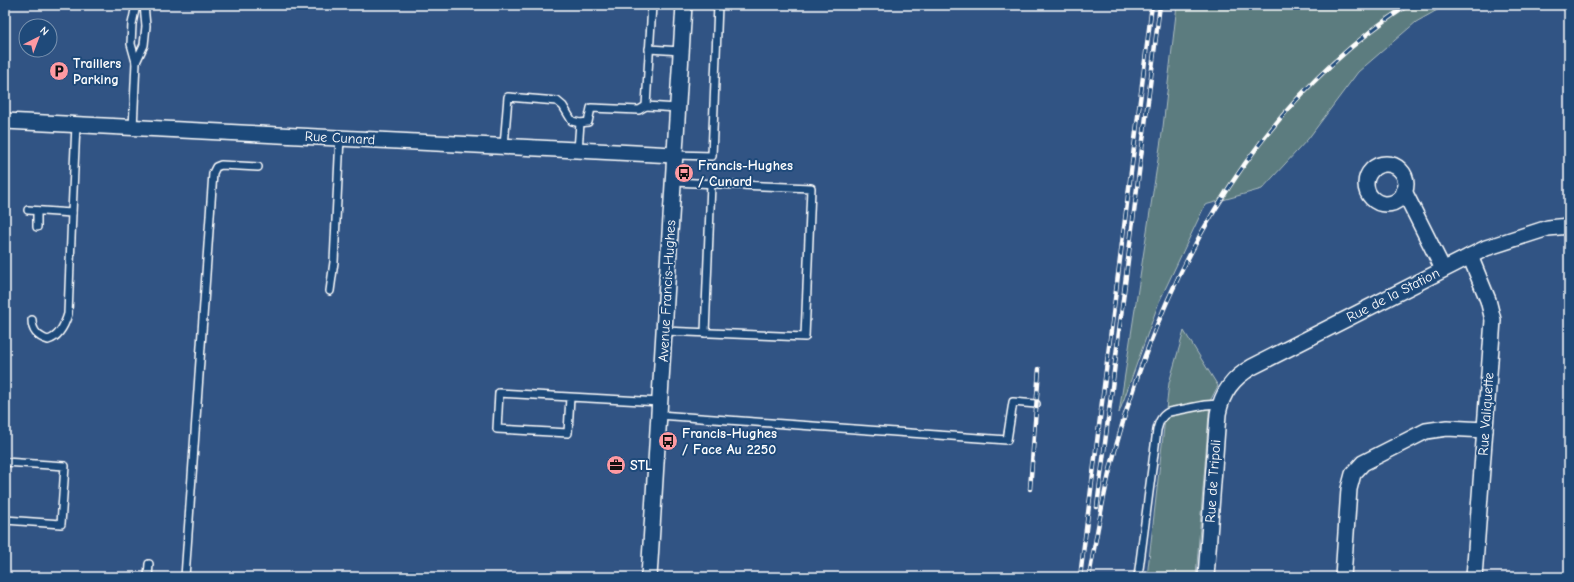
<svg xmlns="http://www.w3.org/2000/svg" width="1574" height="582" font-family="'Comic Neue',sans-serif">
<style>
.green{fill:#5b7b7f;stroke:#adbdbf}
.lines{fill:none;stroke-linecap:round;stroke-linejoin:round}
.lane-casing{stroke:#fff;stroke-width:10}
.street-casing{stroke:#fff;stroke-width:18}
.lane{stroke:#1f4a7a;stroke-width:7}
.street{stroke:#1f4a7a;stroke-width:15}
.rail-casing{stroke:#fff;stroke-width:4.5}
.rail{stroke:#1f4a7a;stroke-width:3;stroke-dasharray:9;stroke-linecap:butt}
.labels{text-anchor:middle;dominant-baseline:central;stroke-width:4;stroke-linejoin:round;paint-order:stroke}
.poi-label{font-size:14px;font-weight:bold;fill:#fff;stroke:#1f4a7a;text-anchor:start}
.street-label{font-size:14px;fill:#fff;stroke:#1f4a7a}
</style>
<rect width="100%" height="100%" fill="#315484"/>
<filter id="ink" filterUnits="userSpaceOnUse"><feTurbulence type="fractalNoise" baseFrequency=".025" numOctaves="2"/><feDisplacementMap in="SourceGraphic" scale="8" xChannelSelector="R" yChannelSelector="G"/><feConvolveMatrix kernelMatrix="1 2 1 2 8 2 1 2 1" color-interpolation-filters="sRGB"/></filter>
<g filter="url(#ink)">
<g class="green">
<polygon points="1177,5 1446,5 1416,22 1358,72 1308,139 1262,189 1205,205 1159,302 1119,413 1163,127"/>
<polygon points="1184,331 1218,386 1210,401 1196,577 1147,577 1169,383"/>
</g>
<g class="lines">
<g class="lane-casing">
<g id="lane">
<polyline points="652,5 646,106 678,108"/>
<polyline points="649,49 681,51"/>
<polyline points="136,62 144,45 146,26 144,5"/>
<polyline points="133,128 136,62 131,44 132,24 136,5"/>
<polyline points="504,146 508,97 557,101 563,106 572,121 580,123"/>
<polyline points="578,150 580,123 588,122 591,108 639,110 646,106"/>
<polyline points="675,155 712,156 718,5"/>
<polyline points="28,210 72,213 76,125"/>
<polyline points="37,227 37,211"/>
<polyline points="330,291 334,262 340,137"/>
<path d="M 32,320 C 32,331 38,337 48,340 C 59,337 65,324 68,314 L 72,213"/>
<polyline points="664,331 805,337 811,188 673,182"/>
<polyline points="705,333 711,184"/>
<polyline points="570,397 568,433 497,429 499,393 660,402"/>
<polyline points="659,415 1007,440 1013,402 1036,404"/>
<polyline points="5,462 65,466 61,524 5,520"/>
<polyline points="148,577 149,564"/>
<polyline points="185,577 213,173 216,167 221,165 258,167"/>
<path d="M 1138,577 L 1157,430 C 1159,422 1161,416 1169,412 L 1205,405 L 1219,404"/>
</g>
</g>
<g class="street-casing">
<g id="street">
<polyline points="5,121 674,155"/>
<circle cx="1386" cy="184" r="20"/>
<polyline points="1404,191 1443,269"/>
<polyline points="1470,256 1488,300 1493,320 1474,577"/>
<polyline points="649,577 684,5"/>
<path d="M 1206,577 L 1218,414 C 1222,392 1233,378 1252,367 L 1486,248 L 1548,228 L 1569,226"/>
<polyline points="1343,577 1349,489 1353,474 1363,463 1426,431 1447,428 1485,430"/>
</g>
</g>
<use href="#lane" class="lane"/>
<use href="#street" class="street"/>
<g class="rail-casing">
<g id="rail">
<polyline points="1030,489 1039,369"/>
<polyline points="1097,507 1160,5"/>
<polyline points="1080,577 1152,5"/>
<path d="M 1089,577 C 1095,543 1101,508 1109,474 C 1153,292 1247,109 1408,5"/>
</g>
</g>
<use href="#rail" class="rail"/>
</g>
</g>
<defs>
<g id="parking-disc" transform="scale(1)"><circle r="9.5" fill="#ff9aa2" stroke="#1f4a7a"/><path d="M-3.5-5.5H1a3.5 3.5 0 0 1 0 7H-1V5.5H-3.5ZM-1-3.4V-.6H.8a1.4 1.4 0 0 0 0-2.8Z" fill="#111"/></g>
<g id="bus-disc" transform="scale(1)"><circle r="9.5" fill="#ff9aa2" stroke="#1f4a7a"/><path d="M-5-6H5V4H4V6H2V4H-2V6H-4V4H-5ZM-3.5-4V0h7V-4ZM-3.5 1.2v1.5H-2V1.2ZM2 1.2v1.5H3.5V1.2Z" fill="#111"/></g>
<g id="office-disc" transform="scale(1)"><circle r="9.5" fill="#ff9aa2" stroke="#1f4a7a"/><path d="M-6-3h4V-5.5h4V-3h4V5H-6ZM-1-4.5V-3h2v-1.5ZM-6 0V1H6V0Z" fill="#111"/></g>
</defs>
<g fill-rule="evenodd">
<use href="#parking-disc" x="59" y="71"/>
<use href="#bus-disc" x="684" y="173"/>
<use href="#bus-disc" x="668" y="441"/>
<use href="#office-disc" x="616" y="465"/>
</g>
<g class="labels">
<g class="poi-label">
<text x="73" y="63">Traillers<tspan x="73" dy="16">Parking</tspan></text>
<text x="698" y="165">Francis-Hughes<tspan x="698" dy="16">/ Cunard</tspan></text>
<text x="682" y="433">Francis-Hughes<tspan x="682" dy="16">/ Face Au 2250</tspan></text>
<text x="630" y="465">STL</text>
</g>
<g class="street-label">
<text transform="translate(340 138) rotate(3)">Rue Cunard</text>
<text transform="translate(667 291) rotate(-87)">Avenue Francis-Hughes</text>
<text transform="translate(1393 295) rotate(-27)">Rue de la Station</text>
<text transform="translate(1486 414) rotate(-86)">Rue Valiquette</text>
<text transform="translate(1213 481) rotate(-86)">Rue de Tripoli</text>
</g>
</g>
<rect width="1574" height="582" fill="none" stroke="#1f4a7a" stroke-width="20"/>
<rect x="10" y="10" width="1554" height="562" fill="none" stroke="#fff" stroke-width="1.5" filter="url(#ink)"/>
<g transform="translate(38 38) rotate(42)"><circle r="19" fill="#1f4a7a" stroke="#7992af"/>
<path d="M0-3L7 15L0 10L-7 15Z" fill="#ff9aa2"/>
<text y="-6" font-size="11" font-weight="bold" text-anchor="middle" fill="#ffffff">N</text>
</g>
</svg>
